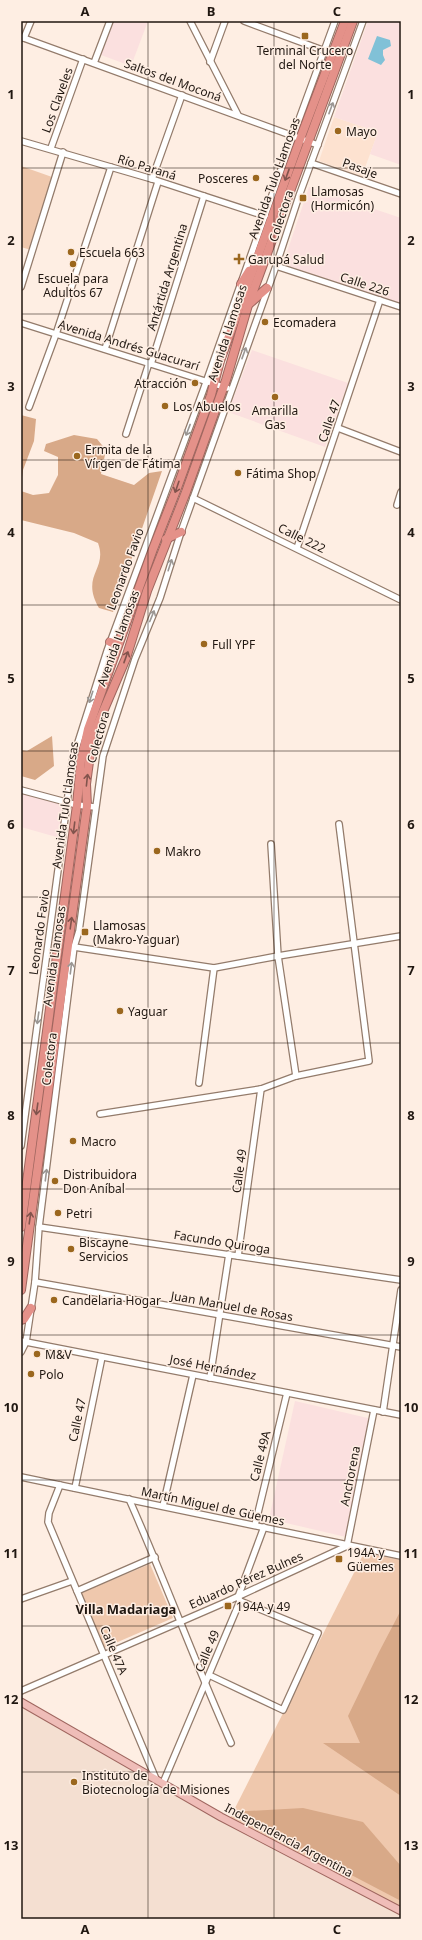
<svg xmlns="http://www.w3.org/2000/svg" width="422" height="1940" font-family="'Noto Sans',sans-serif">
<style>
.built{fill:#fde2d0}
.industrial{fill:#fbe0df}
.education{fill:#f4dfd1}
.green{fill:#efc8ad}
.forest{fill:#d8a988}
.water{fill:#81c1d7}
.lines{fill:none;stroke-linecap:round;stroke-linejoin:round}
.minor-casing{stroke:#937b6b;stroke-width:8}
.major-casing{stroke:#9f665f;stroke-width:9}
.highway-casing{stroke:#9f665f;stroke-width:10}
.minor{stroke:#fff;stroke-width:5.5}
.major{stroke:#efbdb8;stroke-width:7}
.highway{stroke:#e49189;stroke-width:8}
.oneway{stroke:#9b9794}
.oneway2{stroke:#82544d}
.grid{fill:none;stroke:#201711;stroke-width:1;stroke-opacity:0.55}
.poi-dot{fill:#9b671e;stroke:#feeee3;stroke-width:1.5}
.labels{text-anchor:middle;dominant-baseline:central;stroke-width:3;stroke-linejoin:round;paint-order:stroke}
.poi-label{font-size:12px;fill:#201711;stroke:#feeee3;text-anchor:start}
.street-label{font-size:12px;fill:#201711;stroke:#feeee3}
.neighbourhood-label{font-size:13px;font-weight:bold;fill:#201711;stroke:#feeee3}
.neatline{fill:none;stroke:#201711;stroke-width:1.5}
.grid-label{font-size:13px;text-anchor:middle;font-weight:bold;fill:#201711}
</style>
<rect width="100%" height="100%" fill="#feeee3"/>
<polygon class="built" points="334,117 378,132 362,176 319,161"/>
<g class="industrial">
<polygon points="114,21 148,21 131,66 101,55"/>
<polygon points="368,21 401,21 401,165 370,154 378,132 334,117"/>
<polygon points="309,187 401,218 401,304 283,264"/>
<polygon points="252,350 348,383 325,447 228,412"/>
<polygon points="21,793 64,804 60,838 21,827"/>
<polygon points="295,1401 372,1419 346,1537 269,1519"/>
</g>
<polygon class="education" points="21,1706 401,1914 401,1919 21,1919"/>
<g class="green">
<polygon points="21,166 52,177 31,250 21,247"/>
<polygon points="364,1553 401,1560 401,1908 230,1818"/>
<polygon points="150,1564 173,1618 104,1648 81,1593"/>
</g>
<g class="forest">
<polygon points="21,415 36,419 34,441 23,470 21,485"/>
<path d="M 74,435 L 97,439 L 106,450 L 101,474 L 134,485 L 149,473 L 162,471 L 113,612 L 99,608 C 80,575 108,570 98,543 L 74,533 L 21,520 L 21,491 L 33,495 L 49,493 L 58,475 L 58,457 L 44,451 L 46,444 Z"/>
<polygon points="52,736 54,766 35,780 21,776 21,750 27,751"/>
<polygon points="401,1610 401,1796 323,1743 360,1743 348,1716 379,1652"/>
<polygon points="303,1808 363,1822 401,1866 401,1901 231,1812"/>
</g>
<polygon class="water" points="377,36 390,40 391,46 383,50 383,55 385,60 381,65 368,59"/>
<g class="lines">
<g class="minor-casing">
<g id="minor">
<polyline points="190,21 238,115"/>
<polyline points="244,21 325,51"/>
<polyline points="21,37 318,145"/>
<polyline points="24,38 31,21"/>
<polyline points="210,62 225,21"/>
<polyline points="94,63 110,21"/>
<polyline points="21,141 152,179 265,216"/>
<polyline points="51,148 83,59"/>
<polyline points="311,163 401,194"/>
<polyline points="152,179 182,95"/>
<polyline points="276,266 401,307"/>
<polyline points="21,287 63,152"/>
<polyline points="21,323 227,388"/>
<polyline points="105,349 158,182"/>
<polyline points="151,364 204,196"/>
<polyline points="29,407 56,334 111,167"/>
<polyline points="338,428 401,452"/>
<polyline points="126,434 149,363"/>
<polyline points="193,498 401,600"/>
<polyline points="397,505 401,492"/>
<polyline points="297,548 380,300"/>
<polyline points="21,790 77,805 95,807"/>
<polyline points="271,844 278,956 296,1076"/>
<polyline points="74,947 214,968 278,956 401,936"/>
<polyline points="199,1083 214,968"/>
<polyline points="100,1114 261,1089 296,1076 369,1061 339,824"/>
<polyline points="21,1146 73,758 107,651 203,391 290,144 335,21"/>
<polyline points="39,1227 401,1280"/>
<polyline points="238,1256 261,1089"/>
<polyline points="35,1282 401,1347"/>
<polyline points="21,1341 401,1415"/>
<polyline points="21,1352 26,1342 35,1282 39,1227 74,947 79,931 103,756 135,659 160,598 181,532 276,266 299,196 363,21"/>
<polyline points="210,1378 229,1254"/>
<polyline points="383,1412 401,1290"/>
<polyline points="21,1477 401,1556"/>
<polyline points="60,1485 49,1513 48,1522 156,1779"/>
<polyline points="75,1488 102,1357"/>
<path d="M 129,1499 C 165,1580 195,1663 231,1743"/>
<polyline points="163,1506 193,1375"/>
<polyline points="255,1525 287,1393"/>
<polyline points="347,1546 374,1410"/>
<polyline points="77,1591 155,1557"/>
<polyline points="21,1599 72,1581"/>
<polyline points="209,1675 283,1710 318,1633 240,1601"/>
<polyline points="21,1691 226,1602 347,1546"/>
<polyline points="163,1783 240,1601 238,1597 264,1527"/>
</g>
</g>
<g class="major-casing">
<polyline id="major" points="21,1702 221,1817 401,1911"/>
</g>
<g class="highway-casing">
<g id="highway">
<polyline points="241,284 249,271"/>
<polyline points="250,303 267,288"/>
<polyline points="166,539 181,532"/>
<polyline points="110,642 118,645"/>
<polyline points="21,1227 77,805 81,761 88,729 153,549 177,488 211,395 220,361 302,134 345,21"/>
<polyline points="21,1290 87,806 86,784 91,747 96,728 126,658 147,591 186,492 226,380 248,305 353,21"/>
<polyline points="21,1320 24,1319 31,1308"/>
</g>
</g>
<use href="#minor" class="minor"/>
<use href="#major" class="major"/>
<use href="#highway" class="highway"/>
</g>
<defs><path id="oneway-shaft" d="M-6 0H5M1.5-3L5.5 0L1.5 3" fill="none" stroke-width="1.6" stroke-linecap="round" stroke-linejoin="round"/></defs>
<g class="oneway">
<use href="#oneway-shaft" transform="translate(331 108) rotate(-70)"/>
<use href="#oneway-shaft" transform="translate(244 353) rotate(-70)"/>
<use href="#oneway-shaft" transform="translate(188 430) rotate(111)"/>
<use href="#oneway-shaft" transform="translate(170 565) rotate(-72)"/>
<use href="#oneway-shaft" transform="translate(152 616) rotate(-68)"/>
<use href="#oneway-shaft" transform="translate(91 697) rotate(108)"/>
<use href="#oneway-shaft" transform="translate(71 968) rotate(-83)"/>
<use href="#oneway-shaft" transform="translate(38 1018) rotate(98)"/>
<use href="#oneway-shaft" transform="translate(46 1175) rotate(-83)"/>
</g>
<g class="oneway2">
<use href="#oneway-shaft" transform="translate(287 175) rotate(110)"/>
<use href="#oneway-shaft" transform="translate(177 487) rotate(109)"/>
<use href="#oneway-shaft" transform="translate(126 657) rotate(-70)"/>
<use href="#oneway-shaft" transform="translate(87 780) rotate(-84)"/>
<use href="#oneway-shaft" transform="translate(74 828) rotate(97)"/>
<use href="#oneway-shaft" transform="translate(71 923) rotate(-82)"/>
<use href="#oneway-shaft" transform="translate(37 1109) rotate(98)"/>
<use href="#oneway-shaft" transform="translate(30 1218) rotate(-82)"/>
</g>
<path class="grid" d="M 148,21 L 148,1919M 274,21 L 274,1919M 21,168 L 401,168M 21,314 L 401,314M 21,460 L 401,460M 21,605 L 401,605M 21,751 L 401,751M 21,897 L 401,897M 21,1043 L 401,1043M 21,1189 L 401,1189M 21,1335 L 401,1335M 21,1480 L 401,1480M 21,1626 L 401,1626M 21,1772 L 401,1772"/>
<g class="poi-dot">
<rect x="301" y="32" width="8" height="8" rx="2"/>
<circle cx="338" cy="131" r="4"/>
<circle cx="256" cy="178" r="4"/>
<rect x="299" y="194" width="8" height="8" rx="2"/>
<circle cx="71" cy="252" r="4"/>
<path d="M237 253h4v4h4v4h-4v4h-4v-4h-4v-4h4z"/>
<circle cx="73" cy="264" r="4"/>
<circle cx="265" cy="322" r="4"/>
<circle cx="195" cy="383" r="4"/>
<circle cx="275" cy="397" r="4"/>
<circle cx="165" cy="406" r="4"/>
<circle cx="77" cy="456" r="4"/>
<circle cx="238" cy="473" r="4"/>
<circle cx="204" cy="644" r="4"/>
<circle cx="157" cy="851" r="4"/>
<rect x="81" y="928" width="8" height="8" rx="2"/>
<circle cx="120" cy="1011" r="4"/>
<circle cx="73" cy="1141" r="4"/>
<circle cx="55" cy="1181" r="4"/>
<circle cx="58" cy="1213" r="4"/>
<circle cx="71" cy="1249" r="4"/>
<circle cx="54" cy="1300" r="4"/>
<circle cx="37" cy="1354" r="4"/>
<circle cx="31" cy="1374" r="4"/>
<rect x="335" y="1555" width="8" height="8" rx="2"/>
<rect x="224" y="1602" width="8" height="8" rx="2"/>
<circle cx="74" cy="1782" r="4"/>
</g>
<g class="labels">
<g class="poi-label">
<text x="305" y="50" text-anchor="middle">Terminal Crucero<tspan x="305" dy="14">del Norte</tspan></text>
<text x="346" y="131">Mayo</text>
<text x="248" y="178" text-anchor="end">Posceres</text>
<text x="311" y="191">Llamosas<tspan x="311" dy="14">(Hormicón)</tspan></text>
<text x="79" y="252">Escuela 663</text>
<text x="248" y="259">Garupá Salud</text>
<text x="73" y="278" text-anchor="middle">Escuela para<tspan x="73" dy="14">Adultos 67</tspan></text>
<text x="273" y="322">Ecomadera</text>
<text x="187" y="383" text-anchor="end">Atracción</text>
<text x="173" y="406">Los Abuelos</text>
<text x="275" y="410" text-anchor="middle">Amarilla<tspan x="275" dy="14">Gas</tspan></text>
<text x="85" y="449">Ermita de la<tspan x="85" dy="14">Vírgen de Fátima</tspan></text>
<text x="246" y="473">Fátima Shop</text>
<text x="212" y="644">Full YPF</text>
<text x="165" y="851">Makro</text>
<text x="93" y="925">Llamosas<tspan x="93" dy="14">(Makro-Yaguar)</tspan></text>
<text x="128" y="1011">Yaguar</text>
<text x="81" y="1141">Macro</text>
<text x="63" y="1174">Distribuidora<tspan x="63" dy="14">Don Aníbal</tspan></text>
<text x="66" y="1213">Petri</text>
<text x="79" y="1242">Biscayne<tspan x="79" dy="14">Servicios</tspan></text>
<text x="62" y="1300">Candelaria Hogar</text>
<text x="45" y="1354">M&amp;V</text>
<text x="39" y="1374">Polo</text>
<text x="347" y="1552">194A y<tspan x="347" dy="14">Güemes</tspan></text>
<text x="236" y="1606">194A y 49</text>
<text x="82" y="1775">Instituto de<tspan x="82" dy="14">Biotecnología de Misiones</tspan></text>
</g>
<g class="street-label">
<text transform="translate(173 80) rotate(20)">Saltos del Moconá</text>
<text transform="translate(57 100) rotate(-70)">Los Claveles</text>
<text transform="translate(147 167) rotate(17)">Río Paraná</text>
<text transform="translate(360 168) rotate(20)">Pasaje</text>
<text transform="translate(274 178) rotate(-70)">Avenida Tulo Llamosas</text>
<text transform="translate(281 216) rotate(-72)">Colectora</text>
<text transform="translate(167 277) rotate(-73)">Antártida Argentina</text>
<text transform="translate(365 284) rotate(18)">Calle 226</text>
<text transform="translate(227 333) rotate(-72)">Avenida Llamosas</text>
<text transform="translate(129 345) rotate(17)">Avenida Andrés Guacurarí</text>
<text transform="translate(329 421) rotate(-71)">Calle 47</text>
<text transform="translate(302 538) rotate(26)">Calle 222</text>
<text transform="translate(125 569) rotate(-70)">Leonardo Favio</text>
<text transform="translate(118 638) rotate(-70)">Avenida Llamosas</text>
<text transform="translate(98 737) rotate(-74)">Colectora</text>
<text transform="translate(65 805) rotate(-82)">Avenida Tulo Llamosas</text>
<text transform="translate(39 932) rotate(-82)">Leonardo Favio</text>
<text transform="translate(54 956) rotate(-82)">Avenida Llamosas</text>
<text transform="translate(49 1059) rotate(-83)">Colectora</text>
<text transform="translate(239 1171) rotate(-82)">Calle 49</text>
<text transform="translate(222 1242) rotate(9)">Facundo Quiroga</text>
<text transform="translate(232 1306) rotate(10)">Juan Manuel de Rosas</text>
<text transform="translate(213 1367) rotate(11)">José Hernández</text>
<text transform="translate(77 1420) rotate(-78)">Calle 47</text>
<text transform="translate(260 1456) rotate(-76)">Calle 49A</text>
<text transform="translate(350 1476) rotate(-79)">Anchorena</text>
<text transform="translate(213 1506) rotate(12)">Martín Miguel de Güemes</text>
<text transform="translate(246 1580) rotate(-24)">Eduardo Pérez Bulnes</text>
<text transform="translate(114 1650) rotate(67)">Calle 47A</text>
<text transform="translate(207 1651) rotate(-67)">Calle 49</text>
<text transform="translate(289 1840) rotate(28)">Independencia Argentina</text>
</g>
<g class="neighbourhood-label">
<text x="126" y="1609">Villa Madariaga</text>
</g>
</g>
<rect width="422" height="1940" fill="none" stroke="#feeee3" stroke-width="44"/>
<rect x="22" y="22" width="378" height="1896" class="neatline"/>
<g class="grid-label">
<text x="85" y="16">A</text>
<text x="211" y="16">B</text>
<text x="337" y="16">C</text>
<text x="11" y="99">1</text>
<text x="411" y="99">1</text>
<text x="11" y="245">2</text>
<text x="411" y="245">2</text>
<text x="11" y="391">3</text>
<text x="411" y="391">3</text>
<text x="11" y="537">4</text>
<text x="411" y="537">4</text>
<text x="11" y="683">5</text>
<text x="411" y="683">5</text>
<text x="11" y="829">6</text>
<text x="411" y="829">6</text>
<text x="11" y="975">7</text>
<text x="411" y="975">7</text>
<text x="11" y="1120">8</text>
<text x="411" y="1120">8</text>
<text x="11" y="1266">9</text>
<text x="411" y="1266">9</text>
<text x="11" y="1412">10</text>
<text x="411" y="1412">10</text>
<text x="11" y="1558">11</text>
<text x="411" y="1558">11</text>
<text x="11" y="1704">12</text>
<text x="411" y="1704">12</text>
<text x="11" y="1850">13</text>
<text x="411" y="1850">13</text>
<text x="85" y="1934">A</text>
<text x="211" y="1934">B</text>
<text x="337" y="1934">C</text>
</g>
</svg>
